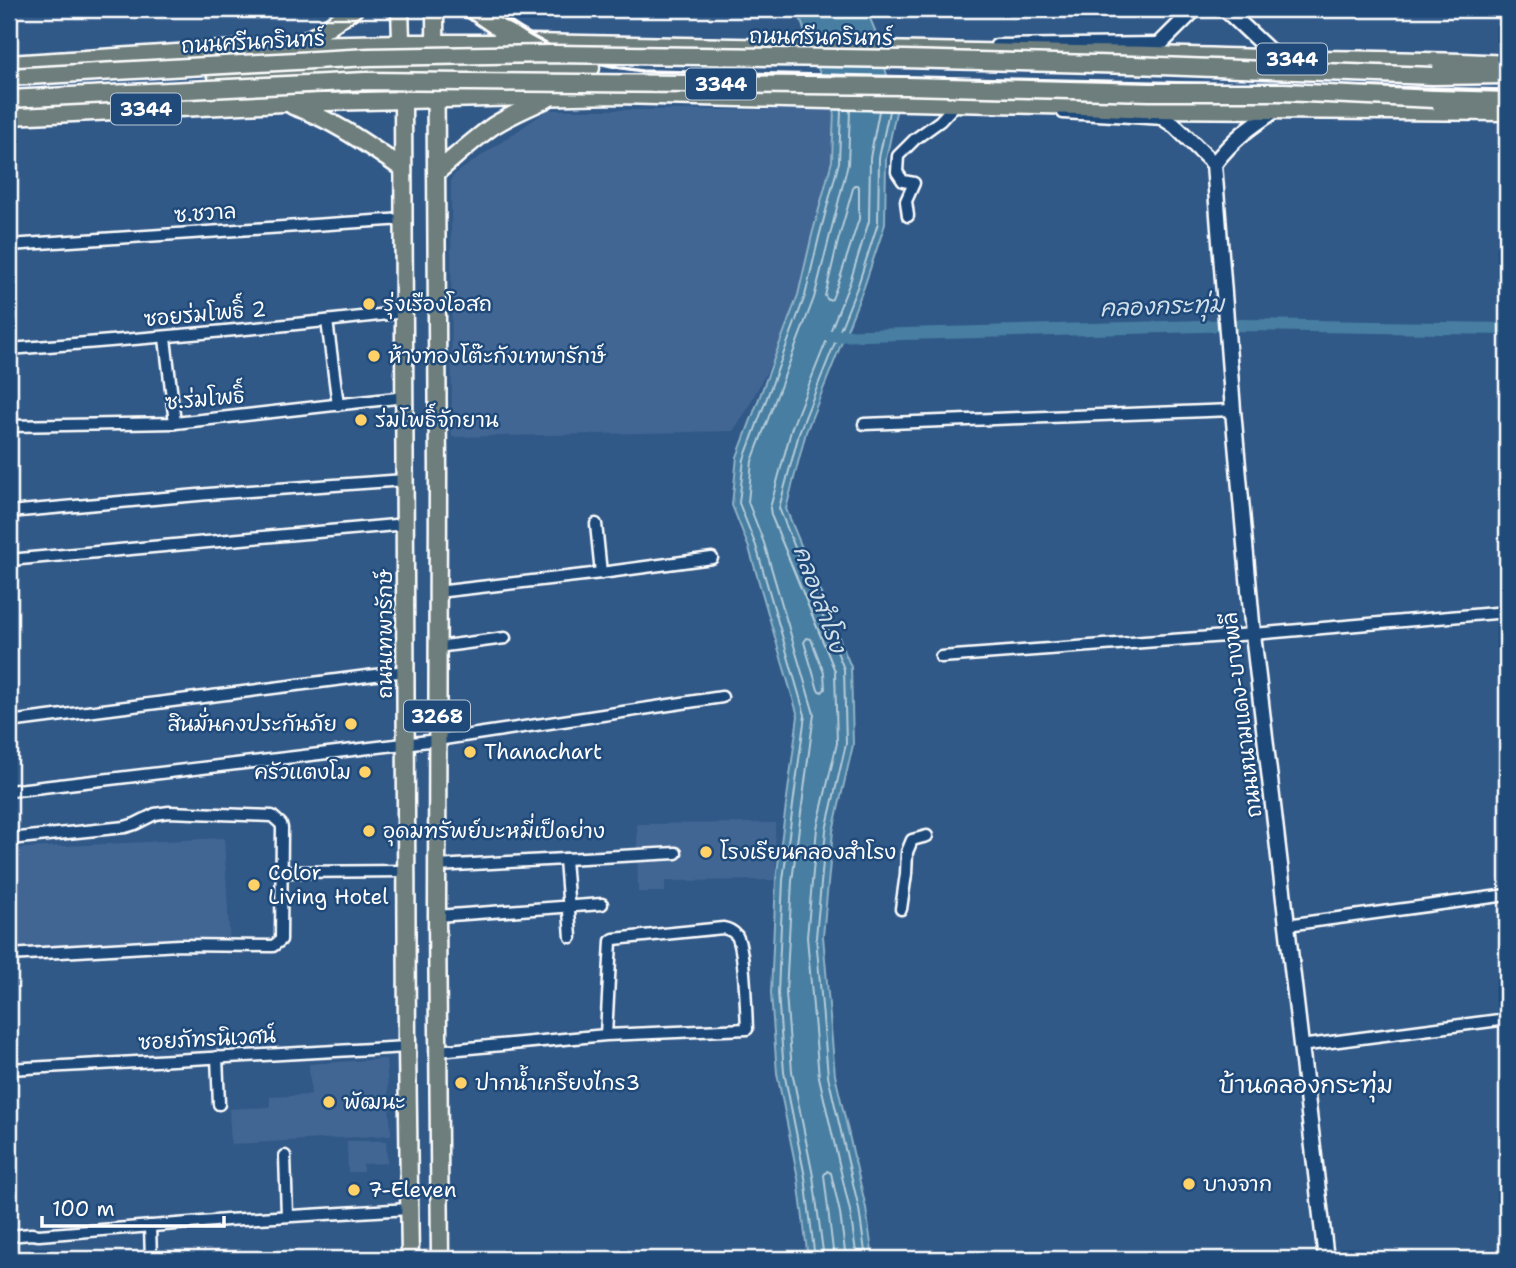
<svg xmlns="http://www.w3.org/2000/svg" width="1516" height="1268" font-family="'Shantell Sans','Playpen Sans Thai',sans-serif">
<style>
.built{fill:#426694}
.water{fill:#467ea1;stroke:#90b2c7;stroke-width:2}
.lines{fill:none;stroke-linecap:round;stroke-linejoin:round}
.shore{stroke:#b5cbd9;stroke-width:2}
.canal{stroke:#467ea1;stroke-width:12}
.minor-casing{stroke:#fff;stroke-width:15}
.secondary-casing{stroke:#fff;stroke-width:19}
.primary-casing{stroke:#fff;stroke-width:21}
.minor{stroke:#1f4a7a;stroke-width:10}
.secondary{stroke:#1f4a7a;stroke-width:14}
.primary{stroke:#6d7e7c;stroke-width:16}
.rail{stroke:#fff;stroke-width:3.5}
.primary-bridge-casing{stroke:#fff;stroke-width:21;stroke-linecap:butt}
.primary-bridge{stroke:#6d7e7c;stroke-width:16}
.poi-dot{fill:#ffd166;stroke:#1f4a7a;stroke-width:2.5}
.labels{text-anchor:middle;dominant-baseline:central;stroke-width:5;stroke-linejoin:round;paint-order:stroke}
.shield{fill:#1f4a7a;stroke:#bcc9d7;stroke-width:2}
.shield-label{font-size:19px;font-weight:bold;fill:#fff}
.street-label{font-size:21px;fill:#fff;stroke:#1f4a7a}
.poi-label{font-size:21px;fill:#fff;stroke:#1f4a7a;text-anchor:start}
.water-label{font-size:23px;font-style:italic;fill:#d1dfe8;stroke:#1f4a7a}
.quarter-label{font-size:24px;fill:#fff;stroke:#1f4a7a}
</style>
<rect width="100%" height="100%" fill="#315988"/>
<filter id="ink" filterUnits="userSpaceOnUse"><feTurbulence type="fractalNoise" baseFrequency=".0143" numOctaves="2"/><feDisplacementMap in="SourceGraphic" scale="14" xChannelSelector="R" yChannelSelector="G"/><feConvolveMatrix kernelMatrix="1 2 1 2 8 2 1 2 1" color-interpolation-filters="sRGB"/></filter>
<g filter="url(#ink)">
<g class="built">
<polygon points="548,110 834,110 832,161 812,235 798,295 779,348 745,413 733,431 452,437 451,179 455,174"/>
<polygon points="775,823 776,880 665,881 665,892 638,892 637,824"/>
<polygon points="224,838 230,950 9,961 9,849"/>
<polygon points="386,1059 391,1135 231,1144 229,1109 270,1107 270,1097 311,1095 309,1064"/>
<polygon points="347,1141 386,1141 387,1163 363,1164 363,1172 348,1172"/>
</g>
<polygon class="water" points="798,9 866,9 877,35 896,112 886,159 885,224 864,287 806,432 786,509 851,667 853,745 833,831 823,936 835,1075 866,1208 873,1259 808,1259 798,1178 777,1073 771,993 776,880 798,716 749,548 732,505 737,457 798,295 812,235 832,161 834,110 806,37"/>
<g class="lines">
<g class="shore">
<polygon points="854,185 857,185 859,188 859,219 840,278 832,299 828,300 825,296 838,241"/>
<polygon points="807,638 811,639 824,673 825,689 822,692 818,690 804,642"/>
<polyline points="815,1259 805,1177 784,1072 778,993 783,880 805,715 756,546 739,503 744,459 805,296 819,237 839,162 841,110"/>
<polyline points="824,1259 813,1176 792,1071 786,993 792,881 814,714 764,543 748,502 752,461 814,298 848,164 850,110"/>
<polyline points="834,1259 824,1175 827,1171 831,1173 840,1213 846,1259"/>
<polyline points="857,1259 850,1211 819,1077 807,937 817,828 837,743 835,671 771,515 770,508 792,427 850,282 869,221 870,158 879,111"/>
<polyline points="866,1259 859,1209 828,1076 816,937 826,830 846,744 844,669 779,508 800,430 858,285 878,223 879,158 889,111"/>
</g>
<polyline class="canal" points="829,336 1240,325 1507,329"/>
<g class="minor-casing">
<g id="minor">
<polyline points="9,37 9,64"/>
<polyline points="996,45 1160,43"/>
<polyline points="1063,113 1164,119"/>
<polyline points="908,216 906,201 914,183 903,181 897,172 898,156 915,139 940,121 954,106"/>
<polyline points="9,245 404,219"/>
<polyline points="327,321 338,405"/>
<polyline points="165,338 175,423"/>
<path d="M 9,349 C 141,339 273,328 404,312"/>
<polyline points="9,398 12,426"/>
<polyline points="864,424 1233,410"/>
<polyline points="9,426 175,423 405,397"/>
<polyline points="9,512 220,493 405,480"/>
<polyline points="596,524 601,573"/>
<polyline points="9,560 406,524"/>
<polyline points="437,592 601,573 712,558"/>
<polyline points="437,647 505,638"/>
<polyline points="941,657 1253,634 1507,612"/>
<polyline points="9,722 406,671"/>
<polyline points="9,791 437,740 722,697"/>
<polyline points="9,839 125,827 135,824 155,814 169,812 272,816 281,824 282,828 281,940 273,946 179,945 9,955"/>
<polyline points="565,859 571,937"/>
<polyline points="437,866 676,853"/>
<polyline points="282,872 407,871"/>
<polyline points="901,909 906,874 907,852 912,840 927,836"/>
<polyline points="437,916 602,904"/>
<polyline points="1287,925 1507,895"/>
<polyline points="1300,1046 1507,1019"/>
<path d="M 438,1051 L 606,1035 L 747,1029 C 746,1010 745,951 737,936 C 733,931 729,929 723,928 L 614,939 L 611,941 L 606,1035"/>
<polyline points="217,1057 219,1104"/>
<polyline points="9,1069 407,1047"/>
<polyline points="285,1156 287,1215"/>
<polyline points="150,1226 151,1259"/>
<polyline points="9,1236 31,1234 39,1235 227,1220 409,1209"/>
</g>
</g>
<g class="secondary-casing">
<g id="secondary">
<polyline points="1225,9 1277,58"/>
<polyline points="1150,54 1195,9"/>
<polyline points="1150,109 1175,126 1214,164 1233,410 1253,634 1326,1259"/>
<path d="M 1214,164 C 1233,139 1251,126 1277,109"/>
</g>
</g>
<g class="primary-casing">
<g id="primary">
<polyline points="400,9 403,99 407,1047 410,1259"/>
<polyline points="435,9 438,474 437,916 440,1259"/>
<polyline points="471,9 500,29 523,40"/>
<polyline points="301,43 316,35 354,9"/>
<path d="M 9,64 L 299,45 L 401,43 L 531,43 L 1076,54 C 1144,54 1211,57 1279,58 C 1355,60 1431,60 1507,64"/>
<polyline points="216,76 402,69 591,68"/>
<polyline points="1433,76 1507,75"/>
<polyline points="1434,99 1507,101"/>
<path d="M 293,106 C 334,120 368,145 403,169"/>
<polyline points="9,116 283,103 616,95 1083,106 1150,109 1507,112"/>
<path d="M 437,172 C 455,157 473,140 493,126 C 510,115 529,107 547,99"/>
</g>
</g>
<use href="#minor" class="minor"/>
<use href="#secondary" class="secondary"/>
<use href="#primary" class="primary"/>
<path class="rail" d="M 494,9 C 539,47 584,64 642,71 L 1507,90"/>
<g class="primary-bridge-casing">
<g id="primary-bridge">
<polyline points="9,77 369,57 553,54 904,59 1133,65 1433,76"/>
<polyline points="9,99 366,81 905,86 1150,92 1284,92 1434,99"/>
</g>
</g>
<use href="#primary-bridge" class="primary-bridge"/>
</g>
</g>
<g class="poi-dot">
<circle cx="369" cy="304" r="7"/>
<circle cx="374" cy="356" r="7"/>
<circle cx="361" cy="420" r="7"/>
<circle cx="351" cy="724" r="7"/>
<circle cx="470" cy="752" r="7"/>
<circle cx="365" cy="772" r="7"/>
<circle cx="369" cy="831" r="7"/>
<circle cx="706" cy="852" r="7"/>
<circle cx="254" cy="885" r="7"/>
<circle cx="461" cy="1083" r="7"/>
<circle cx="329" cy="1102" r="7"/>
<circle cx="1189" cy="1184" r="7"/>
<circle cx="354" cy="1190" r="7"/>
</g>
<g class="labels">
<g class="shield">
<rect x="1257" y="43.5" width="70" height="31" rx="5"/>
<rect x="686" y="68.5" width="70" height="31" rx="5"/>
<rect x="111" y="93.5" width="70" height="31" rx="5"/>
<rect x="404" y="700.5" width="66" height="31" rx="5"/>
</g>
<g class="shield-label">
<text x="1292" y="59">3344</text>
<text x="721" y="84">3344</text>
<text x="146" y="109">3344</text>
<text x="437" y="716">3268</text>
</g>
<g class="street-label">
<text transform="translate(821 37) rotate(1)">ถนนศรีนครินทร์</text>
<text transform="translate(253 42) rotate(-3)">ถนนศรีนครินทร์</text>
<text transform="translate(205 213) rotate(-4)">ซ.ชวาล</text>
<text transform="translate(205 314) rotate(-5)">ซอยร่มโพธิ์ 2</text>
<text transform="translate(205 399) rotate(-5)">ซ.ร่มโพธิ์</text>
<text transform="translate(385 634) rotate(-90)">ถนนเทพารักษ์</text>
<text transform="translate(1242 715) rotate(-97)">ถนนหนามแดง-บางพลี</text>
<text transform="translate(207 1039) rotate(-3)">ซอยภัทรนิเวศน์</text>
</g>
<g class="poi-label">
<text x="383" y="304">รุ่งเรืองโอสถ</text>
<text x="388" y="356">ห้างทองโต๊ะกังเทพารักษ์</text>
<text x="375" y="420">ร่มโพธิ์จักยาน</text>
<text x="337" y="724" text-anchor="end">สินมั่นคงประกันภัย</text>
<text x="484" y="752">Thanachart</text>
<text x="351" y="772" text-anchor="end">ครัวแตงโม</text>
<text x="383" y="831">อุดมทรัพย์บะหมี่เป็ดย่าง</text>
<text x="720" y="852">โรงเรียนคลองสำโรง</text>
<text x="268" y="873">Color<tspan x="268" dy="24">Living Hotel</tspan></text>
<text x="475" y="1083">ปากน้ำเกรียงไกร3</text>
<text x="343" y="1102">พัฒนะ</text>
<text x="1203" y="1184">บางจาก</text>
<text x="368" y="1190">7-Eleven</text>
</g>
<g class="water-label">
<text transform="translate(1162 306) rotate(-2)">คลองกระทุ่ม</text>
<text transform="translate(820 599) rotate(70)">คลองสำโรง</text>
</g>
<g class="quarter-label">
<text x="1306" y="1085">บ้านคลองกระทุ่ม</text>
</g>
</g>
<rect width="1516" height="1268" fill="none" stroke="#1f4a7a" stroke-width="35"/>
<rect x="18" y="18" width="1481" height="1233" fill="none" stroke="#fff" stroke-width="2.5" filter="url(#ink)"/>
<path d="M42 1216v10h182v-10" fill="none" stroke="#ffffff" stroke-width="3.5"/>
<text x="52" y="1216" font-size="21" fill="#ffffff" stroke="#1f4a7a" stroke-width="5" paint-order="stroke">100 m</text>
</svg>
